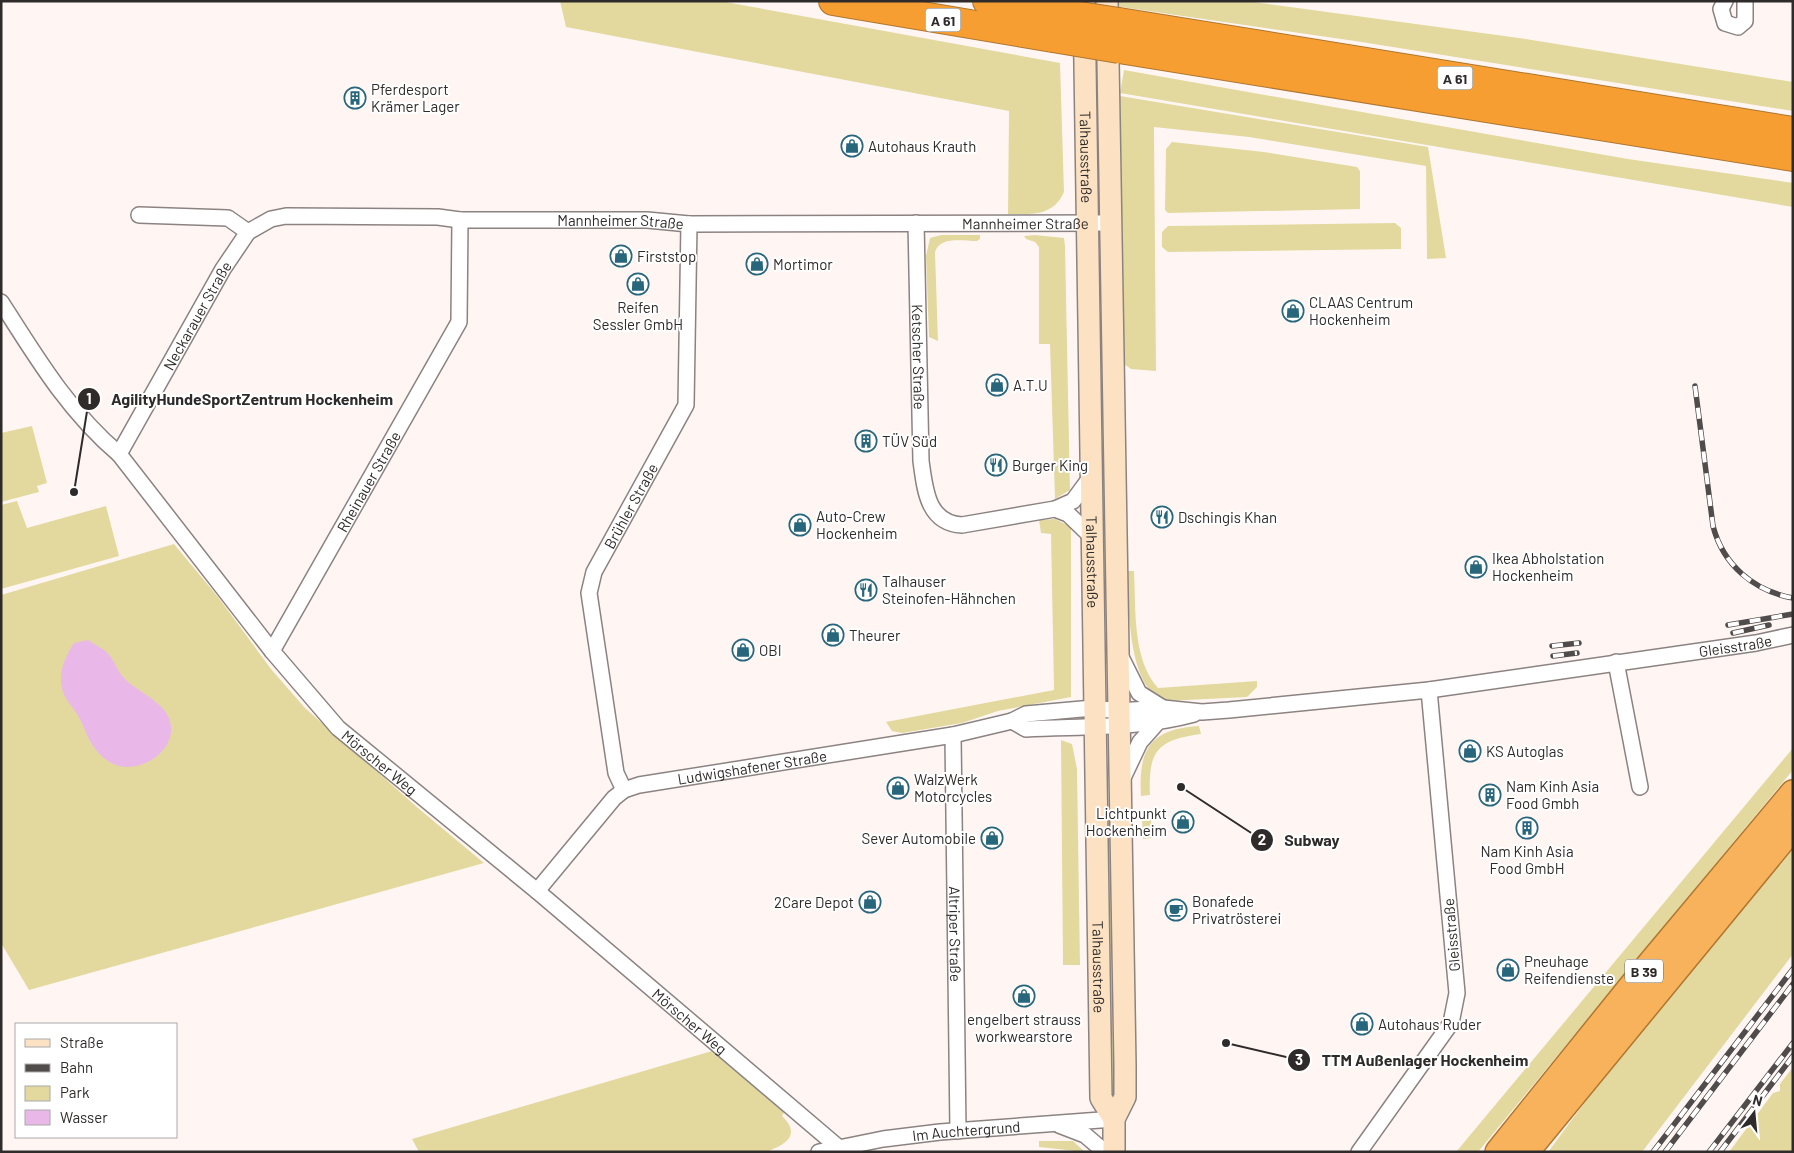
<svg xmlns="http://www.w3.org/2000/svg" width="1794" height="1153" font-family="Barlow,sans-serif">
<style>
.green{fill:#e3d99f}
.water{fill:#e9b8e9}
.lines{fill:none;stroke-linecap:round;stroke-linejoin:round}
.minor-casing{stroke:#8b8381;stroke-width:18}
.secondary-casing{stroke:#8b8381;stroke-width:24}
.trunk-casing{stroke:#b0762f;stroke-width:28}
.motorway-casing{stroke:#b0762f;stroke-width:30}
.minor{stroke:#fff;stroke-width:15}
.secondary{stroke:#fce2c2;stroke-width:21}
.trunk{stroke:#f8b25b;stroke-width:25}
.motorway{stroke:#f69e32;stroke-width:28}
.rail-casing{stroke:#504c4b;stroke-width:5.5}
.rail{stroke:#fff;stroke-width:4;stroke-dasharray:11;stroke-linecap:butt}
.motorway-bridge-casing{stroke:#b0762f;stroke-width:30;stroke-linecap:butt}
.motorway-bridge{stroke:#f69e32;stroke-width:28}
.labels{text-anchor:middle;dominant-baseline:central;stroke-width:4;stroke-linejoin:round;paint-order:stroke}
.shield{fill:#fff;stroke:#6d6b6a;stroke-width:1}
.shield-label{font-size:14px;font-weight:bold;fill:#2e2b2a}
.poi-label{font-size:15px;fill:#2e2b2a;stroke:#fff;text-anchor:start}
.street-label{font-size:15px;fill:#2e2b2a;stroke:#fff}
.leader{fill:none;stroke:#2e2b2a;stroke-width:2}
.callout-dot{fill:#2e2b2a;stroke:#fff;stroke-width:2}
.mark-label{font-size:15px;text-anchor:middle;font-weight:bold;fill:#fff}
.callout-label{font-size:16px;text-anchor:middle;font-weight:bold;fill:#2e2b2a;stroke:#fff;stroke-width:4;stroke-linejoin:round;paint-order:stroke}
</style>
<rect width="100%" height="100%" fill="#fff6f4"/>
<g class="green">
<path d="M 560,1 L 720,1 L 1060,63 L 1064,192 C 1053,217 1031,214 1008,214 L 1009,111 L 566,27 Z"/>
<polygon points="1107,1 1246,1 1519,38 1793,82 1793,111 1355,41 1107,5"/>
<polygon points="1095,64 1102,65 1100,204 1096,202"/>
<polygon points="1124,70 1628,159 1793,183 1793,207 1120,93"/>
<polygon points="1120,96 1428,147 1446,258 1427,259 1426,166 1249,137 1154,127 1156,371 1131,369 1124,364"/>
<polygon points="1172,142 1264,152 1357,167 1360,171 1360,209 1168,213 1165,210 1166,149"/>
<polygon points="1395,223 1401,228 1401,249 1168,252 1162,247 1162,232 1168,226"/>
<path d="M 941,235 L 980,235 L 980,239 L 977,241 C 962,241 940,236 935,252 L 938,341 L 929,337 L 926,256 L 930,238 Z"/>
<polygon points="1035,235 1064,238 1065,246 1070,490 1055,499 1050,344 1039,344 1039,247 1035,242 1026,239 1024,236"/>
<polygon points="1098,308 1104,320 1111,683 1107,683"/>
<polygon points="32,426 47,483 37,486 39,492 1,502 1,433"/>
<polygon points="17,501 27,528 106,506 119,556 1,589 1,505"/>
<polygon points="1055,519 1071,527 1071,697 998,711 962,723 902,733 892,731 886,722 1054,690 1051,534 1041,533 1039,520"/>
<polygon points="174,544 218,597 271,669 305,708 418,808 484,863 29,990 1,943 1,595"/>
<path d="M 1127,571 L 1134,571 C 1136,608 1132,659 1158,688 L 1257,681 L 1257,687 L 1247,697 L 1166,701 C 1127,691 1129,604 1127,571 Z"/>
<path d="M 1199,726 L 1201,734 C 1157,740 1148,751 1150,795 L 1141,796 C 1138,748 1151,729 1199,726 Z"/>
<polygon points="1061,740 1072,744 1077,769 1080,965 1063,965"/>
<polygon points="1106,742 1110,850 1117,901 1120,1094 1108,1094"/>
<polygon points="1793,748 1793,770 1478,1152 1456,1152"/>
<polygon points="1142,818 1151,818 1152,838 1143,839"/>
<polygon points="1793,848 1793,954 1642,1152 1548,1152 1594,1090"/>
<path d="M 712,1051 L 785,1111 L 782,1116 C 803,1136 783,1146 765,1152 L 419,1152 L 412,1139 Z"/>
<polygon points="1793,1067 1793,1152 1729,1152 1773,1093 1780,1091 1780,1084"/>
<polygon points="1039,1141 1073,1141 1085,1152 1039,1147"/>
</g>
<path class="water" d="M 88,640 C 95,645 105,649 110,656 C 115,662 118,672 124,678 C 138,693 169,703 171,726 C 174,756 132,778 108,761 C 89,748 87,731 77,714 C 73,707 66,701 63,692 C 57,674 65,657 74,643 Z"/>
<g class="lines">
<g class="minor-casing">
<g id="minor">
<polyline points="1725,1 1721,9 1725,23 1738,27 1745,21 1745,1"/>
<path id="s1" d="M 139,215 L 228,218 L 248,232 L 271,219 L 286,216 L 438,217 L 460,220 L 647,220 L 689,224 L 1111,223"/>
<path id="s2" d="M 916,223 L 921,461 C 925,489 927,523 962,525 L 1055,509 L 1073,501 L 1090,478"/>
<path id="s3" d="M 1,302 C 36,357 69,412 119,454 L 272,651 L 338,728 L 537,891 L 838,1147"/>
<path id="s4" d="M 119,454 L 223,269 L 248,232"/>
<polyline points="1055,509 1068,514 1092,537"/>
<path id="s5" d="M 272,651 L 459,322 L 460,220"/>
<polyline points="1121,657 1139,693 1163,708"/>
<polyline points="1616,662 1640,787"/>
<path d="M 1012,721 L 1026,729 C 1083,726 1139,729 1194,714"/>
<path id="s6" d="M 953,735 L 958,1131"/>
<polyline points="1122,780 1140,742 1156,724"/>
<path id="s7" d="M 624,790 L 616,773 L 589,593 L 594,572 L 686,405 L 689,224"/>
<path id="s8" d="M 537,891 L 614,798 L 624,790 L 639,785 L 953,735 L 1012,721 L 1026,714 L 1093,708 L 1119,711 L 1163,708 L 1202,712 L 1229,710 L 1429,690 L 1756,643 L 1793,635"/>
<polyline points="1059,1125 1085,1135 1105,1152"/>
<path id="s9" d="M 819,1152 L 883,1139 L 940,1132 L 1114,1119"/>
<polyline points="1359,1152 1451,1023 1457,993 1429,690"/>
</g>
</g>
<g class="secondary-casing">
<g id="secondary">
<path id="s10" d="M 1084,1 L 1101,1098 L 1114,1119"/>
<polyline points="1107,1 1125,1065 1125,1097 1114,1119 1114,1152"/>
</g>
</g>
<g class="trunk-casing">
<g id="trunk">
<polyline points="1498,1152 1639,977 1793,793"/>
<polyline points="1526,1152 1793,827"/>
</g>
</g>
<g class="motorway-casing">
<g id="motorway">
<polyline points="833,1 1053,38"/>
<polyline points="987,1 1053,12"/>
<polyline points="1119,22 1793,131"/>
<polyline points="1119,49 1793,157"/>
</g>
</g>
<use href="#minor" class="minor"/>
<use href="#secondary" class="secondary"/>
<use href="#trunk" class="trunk"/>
<use href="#motorway" class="motorway"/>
<g class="rail-casing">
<g id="rail">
<path d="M 1695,386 L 1713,526 C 1723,565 1754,591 1793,598"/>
<polyline points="1728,625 1793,614"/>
<polyline points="1733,633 1769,625"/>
<polyline points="1552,646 1579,643"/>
<polyline points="1553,656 1577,653"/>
<polyline points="1653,1152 1793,969"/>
<polyline points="1665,1152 1793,984"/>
<polyline points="1709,1152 1793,1043"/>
<polyline points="1720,1152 1793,1056"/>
</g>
</g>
<use href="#rail" class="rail"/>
<g class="motorway-bridge-casing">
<g id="motorway-bridge">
<polyline points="1053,12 1119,22"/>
<polyline points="1053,38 1119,49"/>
</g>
</g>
<use href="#motorway-bridge" class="motorway-bridge"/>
</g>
<defs>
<g id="building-ring" transform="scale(1.125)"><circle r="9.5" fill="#fff" stroke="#28667c" stroke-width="1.5"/><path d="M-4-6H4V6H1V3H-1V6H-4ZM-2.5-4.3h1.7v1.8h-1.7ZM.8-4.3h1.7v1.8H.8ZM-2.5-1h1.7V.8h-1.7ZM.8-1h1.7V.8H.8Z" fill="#28667c"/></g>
<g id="shop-ring" transform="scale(1.125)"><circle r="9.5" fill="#fff" stroke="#28667c" stroke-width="1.5"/><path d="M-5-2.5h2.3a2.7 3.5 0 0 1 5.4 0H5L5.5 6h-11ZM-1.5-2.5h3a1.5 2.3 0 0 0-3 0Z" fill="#28667c"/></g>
<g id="restaurant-ring" transform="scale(1.125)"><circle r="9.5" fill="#fff" stroke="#28667c" stroke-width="1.5"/><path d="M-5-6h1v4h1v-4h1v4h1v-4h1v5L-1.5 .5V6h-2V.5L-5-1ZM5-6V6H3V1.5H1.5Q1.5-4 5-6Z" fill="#28667c"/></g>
<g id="cafe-ring" transform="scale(1.125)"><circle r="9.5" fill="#fff" stroke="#28667c" stroke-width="1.5"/><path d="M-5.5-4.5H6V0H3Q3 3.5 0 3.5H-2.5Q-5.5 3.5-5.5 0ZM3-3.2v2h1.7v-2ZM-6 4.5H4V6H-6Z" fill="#28667c"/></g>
</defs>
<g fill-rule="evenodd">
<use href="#building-ring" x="355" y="98"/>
<use href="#shop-ring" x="852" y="146"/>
<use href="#shop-ring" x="621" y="256"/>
<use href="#shop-ring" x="757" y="264"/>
<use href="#shop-ring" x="638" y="284"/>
<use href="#shop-ring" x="1293" y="311"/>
<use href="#shop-ring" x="997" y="385"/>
<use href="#building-ring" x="866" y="441"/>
<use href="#restaurant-ring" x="996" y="465"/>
<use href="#restaurant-ring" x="1162" y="517"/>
<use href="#shop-ring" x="800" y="525"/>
<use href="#shop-ring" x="1476" y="567"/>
<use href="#restaurant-ring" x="866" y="590"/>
<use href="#shop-ring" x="833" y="635"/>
<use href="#shop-ring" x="743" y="650"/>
<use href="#shop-ring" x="1470" y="751"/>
<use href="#shop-ring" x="898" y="788"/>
<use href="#building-ring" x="1490" y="795"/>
<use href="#shop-ring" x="1183" y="822"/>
<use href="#building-ring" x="1527" y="828"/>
<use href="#shop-ring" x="992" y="838"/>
<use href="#shop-ring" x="870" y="902"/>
<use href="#cafe-ring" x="1176" y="910"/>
<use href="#shop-ring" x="1508" y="970"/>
<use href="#shop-ring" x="1024" y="996"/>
<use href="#shop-ring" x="1362" y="1024"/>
</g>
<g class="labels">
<g class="shield">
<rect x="925.5" y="8.5" width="35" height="23" rx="4"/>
<rect x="1437.5" y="66.5" width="35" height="23" rx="4"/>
<rect x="1625" y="959.5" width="38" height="23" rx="4"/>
</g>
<g class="shield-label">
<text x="943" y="20">A 61</text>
<text x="1455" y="78">A 61</text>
<text x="1644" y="971">B 39</text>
</g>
<g class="poi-label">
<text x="371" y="89">Pferdesport<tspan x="371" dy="17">Krämer Lager</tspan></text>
<text x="868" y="146">Autohaus Krauth</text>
<text x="637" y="256">Firststop</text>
<text x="773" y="264">Mortimor</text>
<text x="1309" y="302">CLAAS Centrum<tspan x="1309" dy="17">Hockenheim</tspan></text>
<text x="638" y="307" text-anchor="middle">Reifen<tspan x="638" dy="17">Sessler GmbH</tspan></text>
<text x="1013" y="385">A.T.U</text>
<text x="882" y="441">TÜV Süd</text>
<text x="1012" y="465">Burger King</text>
<text x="816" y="516">Auto-Crew<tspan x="816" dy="17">Hockenheim</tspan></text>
<text x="1178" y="517">Dschingis Khan</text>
<text x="1492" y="558">Ikea Abholstation<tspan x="1492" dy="17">Hockenheim</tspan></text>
<text x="882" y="581">Talhauser<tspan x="882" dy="17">Steinofen-Hähnchen</tspan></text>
<text x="849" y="635">Theurer</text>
<text x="759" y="650">OBI</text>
<text x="1486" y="751">KS Autoglas</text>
<text x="914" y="779">WalzWerk<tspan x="914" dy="17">Motorcycles</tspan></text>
<text x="1506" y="786">Nam Kinh Asia<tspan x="1506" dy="17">Food Gmbh</tspan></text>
<text x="1167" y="813" text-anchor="end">Lichtpunkt<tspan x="1167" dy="17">Hockenheim</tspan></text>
<text x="976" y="838" text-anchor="end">Sever Automobile</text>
<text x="1527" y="851" text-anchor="middle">Nam Kinh Asia<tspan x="1527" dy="17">Food GmbH</tspan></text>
<text x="1192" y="901">Bonafede<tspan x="1192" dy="17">Privatrösterei</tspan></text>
<text x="854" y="902" text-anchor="end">2Care Depot</text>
<text x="1524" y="961">Pneuhage<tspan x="1524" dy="17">Reifendienste</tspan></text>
<text x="1024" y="1019" text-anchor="middle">engelbert strauss<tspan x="1024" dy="17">workwearstore</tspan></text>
<text x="1378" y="1024">Autohaus Ruder</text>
</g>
<g class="street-label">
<text stroke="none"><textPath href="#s10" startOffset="156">Talhausstraße</textPath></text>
<text stroke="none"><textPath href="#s1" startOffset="490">Mannheimer Straße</textPath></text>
<text stroke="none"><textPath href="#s1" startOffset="895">Mannheimer Straße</textPath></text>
<text stroke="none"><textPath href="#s4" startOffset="159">Neckarauer Straße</textPath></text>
<text stroke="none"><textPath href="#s2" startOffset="134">Ketscher Straße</textPath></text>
<text stroke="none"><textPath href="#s5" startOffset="195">Rheinauer Straße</textPath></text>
<text stroke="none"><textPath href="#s7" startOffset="298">Brühler Straße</textPath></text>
<text stroke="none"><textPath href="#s10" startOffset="561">Talhausstraße</textPath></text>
<text stroke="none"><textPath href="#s8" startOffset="1258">Gleisstraße</textPath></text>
<text stroke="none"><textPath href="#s3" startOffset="598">Mörscher Weg</textPath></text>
<text stroke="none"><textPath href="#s8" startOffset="264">Ludwigshafener Straße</textPath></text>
<text stroke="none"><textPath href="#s6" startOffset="199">Altriper Straße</textPath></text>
<text transform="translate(1451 935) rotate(-95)">Gleisstraße</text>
<text stroke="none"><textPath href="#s10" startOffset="966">Talhausstraße</textPath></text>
<text stroke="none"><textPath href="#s3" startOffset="1002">Mörscher Weg</textPath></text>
<text stroke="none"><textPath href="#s9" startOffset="149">Im Auchtergrund</textPath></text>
</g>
</g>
<path class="leader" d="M74 492L89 399M1181 787L1262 840M1226 1043L1299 1060"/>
<g class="callout-dot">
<circle cx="74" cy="492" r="5"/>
<circle cx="1181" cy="787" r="5"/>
<circle cx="1226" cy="1043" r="5"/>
<circle cx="89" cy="399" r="12"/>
<circle cx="1262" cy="840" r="12"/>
<circle cx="1299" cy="1060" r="12"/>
</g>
<g class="mark-label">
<text x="89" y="404">1</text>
<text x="1262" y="845">2</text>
<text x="1299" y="1065">3</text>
</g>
<g class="callout-label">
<text x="252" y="405">AgilityHundeSportZentrum Hockenheim</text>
<text x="1312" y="846">Subway</text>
<text x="1425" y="1066">TTM Außenlager Hockenheim</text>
</g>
<rect width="1794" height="1153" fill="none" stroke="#2e2b2a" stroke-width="5"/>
<rect x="15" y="1023" width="162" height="115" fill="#ffffff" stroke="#abaaaa"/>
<rect x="25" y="1039" width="25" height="8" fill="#fce2c2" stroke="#abaaaa"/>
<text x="60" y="1048" font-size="15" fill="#2e2b2a">Straße</text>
<rect x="25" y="1064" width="25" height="8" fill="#504c4b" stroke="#abaaaa"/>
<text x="60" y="1073" font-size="15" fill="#2e2b2a">Bahn</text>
<rect x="25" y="1086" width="25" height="15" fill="#e3d99f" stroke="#abaaaa"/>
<text x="60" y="1098" font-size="15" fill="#2e2b2a">Park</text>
<rect x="25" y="1110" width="25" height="15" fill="#e9b8e9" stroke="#abaaaa"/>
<text x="60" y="1123" font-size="15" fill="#2e2b2a">Wasser</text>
<g transform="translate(1754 1113) rotate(16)" stroke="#ffffff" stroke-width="4" paint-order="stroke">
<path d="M0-4L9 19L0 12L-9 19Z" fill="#2e2b2a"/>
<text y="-8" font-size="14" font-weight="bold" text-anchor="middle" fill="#2e2b2a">N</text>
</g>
</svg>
